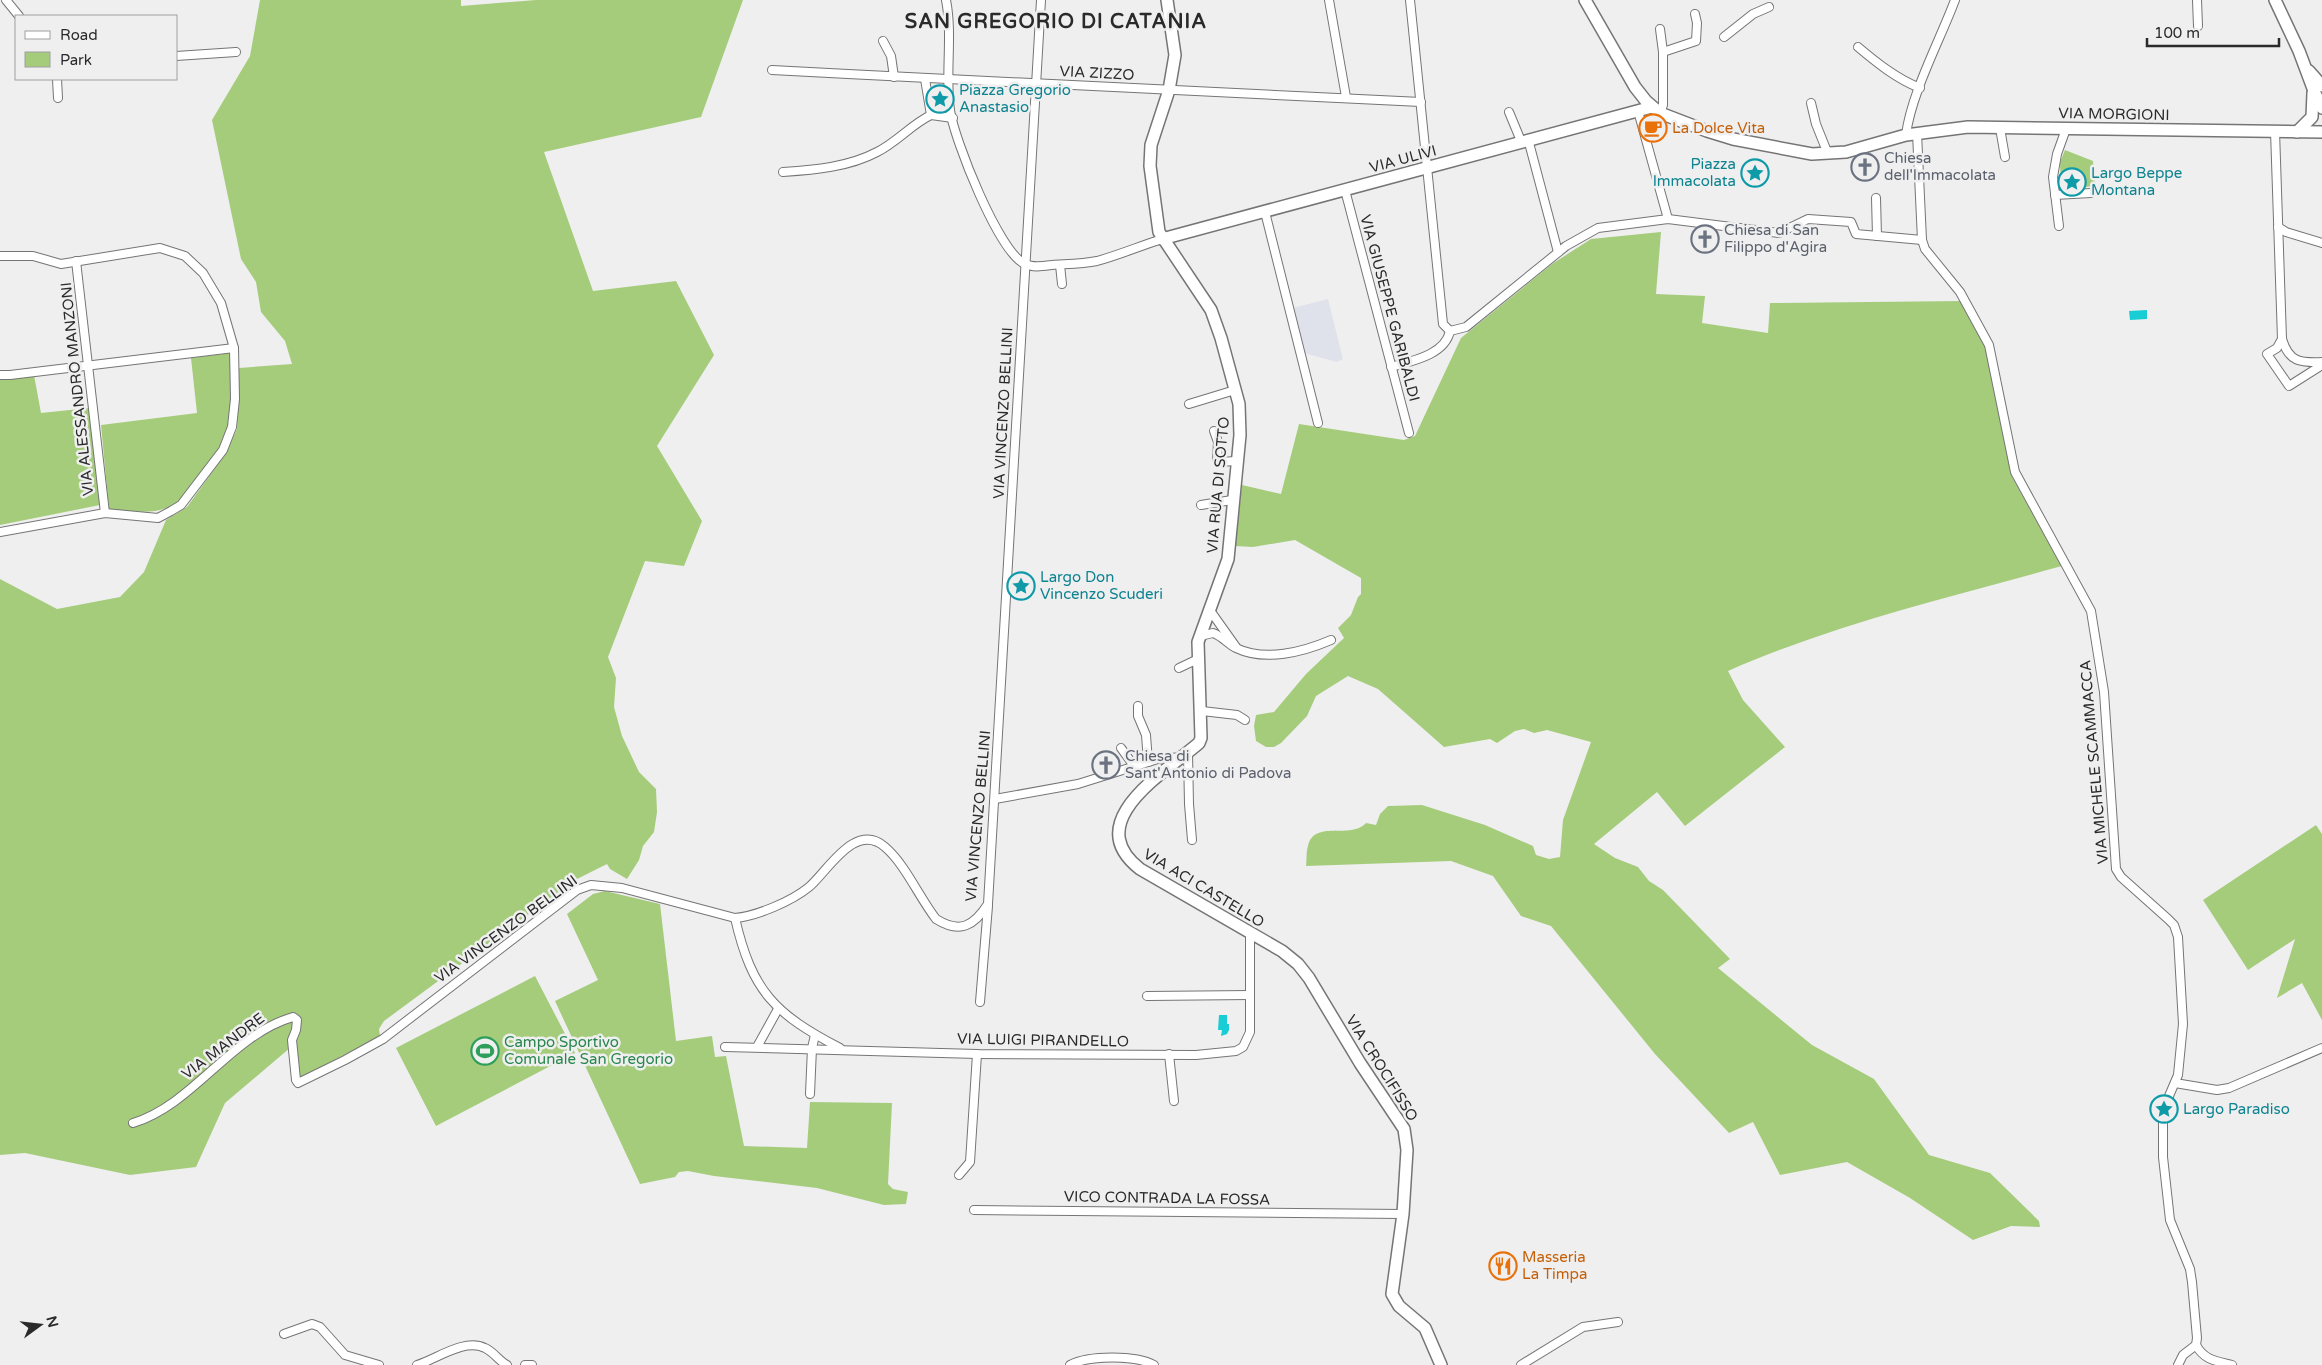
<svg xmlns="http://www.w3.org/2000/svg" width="2322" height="1365" font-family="'Varela Round',sans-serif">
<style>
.built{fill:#dfe2ea}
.green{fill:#a5cc7b}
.water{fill:#19cdd5}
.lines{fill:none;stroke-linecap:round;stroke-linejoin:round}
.street-casing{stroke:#757576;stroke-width:10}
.secondary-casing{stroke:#757576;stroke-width:14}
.street{stroke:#fff;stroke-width:8}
.secondary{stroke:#fff;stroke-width:11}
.labels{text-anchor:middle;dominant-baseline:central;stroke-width:5;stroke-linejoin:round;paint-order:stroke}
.street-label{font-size:15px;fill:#2a2a2b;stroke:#efeff0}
.culture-label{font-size:15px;fill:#0d838f;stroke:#efeff0;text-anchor:start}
.food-label{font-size:15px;fill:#c56008;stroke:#efeff0;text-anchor:start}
.worship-label{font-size:15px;fill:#5b616d;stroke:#efeff0;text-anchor:start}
.leisure-label{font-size:15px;fill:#27864d;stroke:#efeff0;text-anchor:start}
.district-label{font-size:20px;font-weight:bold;letter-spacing:1px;fill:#2a2a2b;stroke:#efeff0}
</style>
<rect width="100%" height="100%" fill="#efeff0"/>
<polygon class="built" points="1328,299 1343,359 1337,362 1304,353 1293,308"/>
<g class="green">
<polygon points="260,0 461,0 461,6 536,0 743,0 701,117 544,152 593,291 676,281 714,355 657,446 702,521 684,566 645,561 608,657 616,678 614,707 622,736 639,772 656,789 657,812 654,832 643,846 639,860 627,879 610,869 607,864 575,880 384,1021 379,1029 380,1036 300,1078 297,1058 297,1042 225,1103 196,1167 130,1175 25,1153 0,1155 0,579 57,609 120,597 144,572 166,520 187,507 226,453 237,429 239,368 292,364 285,341 261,312 256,282 241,259 212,120 250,56"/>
<polygon points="2065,150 2093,161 2095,186 2074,188 2061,186 2060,162"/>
<path d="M 1661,232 L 1656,294 L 1705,296 L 1702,323 L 1768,333 L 1770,303 L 1961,301 L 1986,346 L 1993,372 L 2012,477 L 2062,566 C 1950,597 1835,624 1728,671 L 1743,700 L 1785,747 L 1685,826 L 1657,792 L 1594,844 L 1615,858 L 1638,867 L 1649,881 L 1663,890 L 1730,959 L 1718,968 L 1812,1045 L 1874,1079 L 1929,1155 L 1990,1173 L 2039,1221 L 2040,1227 L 2011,1226 L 1973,1240 L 1910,1198 L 1847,1162 L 1780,1175 L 1753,1122 L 1729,1133 L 1655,1054 L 1551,926 L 1521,916 L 1493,876 L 1451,861 L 1306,866 C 1307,859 1306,852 1308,846 C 1314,819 1351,840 1366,823 L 1376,825 L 1380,814 L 1388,806 L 1422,805 L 1485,825 L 1533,846 L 1536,855 L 1549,859 L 1560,857 L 1563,820 L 1591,742 L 1547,730 L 1534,733 L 1524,729 L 1515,731 L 1497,743 L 1490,739 L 1444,747 L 1378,689 L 1348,676 L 1316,696 L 1307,716 L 1281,743 L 1274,747 L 1266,747 L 1256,741 L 1254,726 L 1256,715 L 1274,712 L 1306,674 L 1344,638 L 1338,628 L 1351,615 L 1358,597 L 1361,594 L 1361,578 L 1295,540 L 1253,547 L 1235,546 L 1242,485 L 1281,494 L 1299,424 L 1404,440 L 1415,436 L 1461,338 L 1552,264 L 1591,239 Z"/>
<path d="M 231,353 C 232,377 235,403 229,427 C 223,451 194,480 179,501 C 158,517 134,511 109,509 L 101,425 L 197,413 L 191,358 Z"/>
<polygon points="34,375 41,413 89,408 100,505 0,525 0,379"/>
<polygon points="2316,825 2322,834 2322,1020 2302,983 2277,998 2295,939 2248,970 2203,900"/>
<polygon points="605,891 660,904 676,1041 712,1036 715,1057 726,1056 744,1146 807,1148 810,1102 892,1103 888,1184 893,1189 908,1192 906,1204 884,1205 817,1188 714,1176 688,1171 679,1172 675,1177 640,1184 555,1001 598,980 567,914 593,894"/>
<polygon points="535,976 575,1053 436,1126 396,1048"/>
</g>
<g class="water">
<polygon points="2147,310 2147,319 2130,320 2129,311"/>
<polygon points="1219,1015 1227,1015 1227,1024 1229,1024 1229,1030 1227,1034 1221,1036 1222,1030 1218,1030"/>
</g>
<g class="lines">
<g class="street-casing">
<g id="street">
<polyline points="6,0 19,16"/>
<path d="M 946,0 C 953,36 945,73 950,110 C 954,139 999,253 1025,264 C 1033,268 1044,266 1052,265 C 1066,264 1082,264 1097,261 C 1119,255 1140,246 1162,239"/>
<polyline points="1329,0 1346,97"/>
<polyline points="1410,0 1443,324 1450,331"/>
<polyline points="2197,0 2198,26"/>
<polyline points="1660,29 1663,52"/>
<polyline points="1724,37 1753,14 1769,7"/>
<polyline points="883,41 891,56 894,77"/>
<path d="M 1858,47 C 1877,63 1897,79 1920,88"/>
<polyline points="176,56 236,52"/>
<path d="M 772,70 C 988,82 1204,91 1421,102"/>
<polyline points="57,79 58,98"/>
<polyline points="925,79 931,115 953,118"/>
<polyline points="1811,103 1816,124 1828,154"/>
<polyline points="1638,111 1668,219"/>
<polyline points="1509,112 1521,141"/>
<polyline points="1660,113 1663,105 1663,52 1696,41 1697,23 1695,14"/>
<polyline points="2000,128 2005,157"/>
<path d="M 2275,131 L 2282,339 C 2289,362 2300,363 2322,362"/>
<polyline points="1917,133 1922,240 1925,249 1960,292 1989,345 2015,472 2091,611 2104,692 2116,869 2121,877 2168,919 2174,925 2178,937 2183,1024 2178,1075 2163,1110 2163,1157 2170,1220 2190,1269 2192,1282 2197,1338 2196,1345 2183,1355 2178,1365"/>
<path d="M 1906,135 C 1911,94 1940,40 1955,0"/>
<polyline points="1528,139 1558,252"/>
<path d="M 783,172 C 814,170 849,167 877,152 C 897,142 912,124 931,115"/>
<polyline points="1345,190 1409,433"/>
<polyline points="2055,195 2091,193"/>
<polyline points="1876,198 1877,236"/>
<polyline points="1265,212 1318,423"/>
<polyline points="2059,226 2053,177 2057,154 2066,129"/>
<polyline points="2278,227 2286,232 2322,243"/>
<polyline points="0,256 33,256 61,264 160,248 185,256 203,273 221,303 234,348 235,399 232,427 223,450 181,505 171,511 158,518 105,513 0,532"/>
<polyline points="76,261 105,513"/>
<polyline points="1060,265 1062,284"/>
<polyline points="1450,331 1466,327 1566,246 1598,228 1668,219 1779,233 1808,219 1851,222 1856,234 1922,240"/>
<polyline points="2282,339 2277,348 2267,354 2289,386 2322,365"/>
<path d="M 1391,367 C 1412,361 1445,355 1450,331"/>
<polyline points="0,375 10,375 234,348"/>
<polyline points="1189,404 1235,390"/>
<polyline points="1214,431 1218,442 1217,462 1237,461"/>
<polyline points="1201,505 1232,500"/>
<polyline points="1209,609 1236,647"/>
<path d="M 1200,636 L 1213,633 C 1222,636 1228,644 1236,648 C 1265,662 1303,652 1331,640"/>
<polyline points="1179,668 1198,659"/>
<polyline points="1138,706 1138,716 1146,735 1148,762"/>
<polyline points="1202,711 1237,715 1245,720"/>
<polyline points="1121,748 1134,766"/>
<polyline points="1188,753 1189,804 1192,840"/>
<polyline points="995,799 1078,784 1158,759 1182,757"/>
<path d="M 735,918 C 752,992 775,1014 840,1048"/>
<polyline points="1147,996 1250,995"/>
<polyline points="980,1002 988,906"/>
<polyline points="725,1047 977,1054 1196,1055 1236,1051 1243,1047 1250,1032 1250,933"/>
<polyline points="757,1047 778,1009"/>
<polyline points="1169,1054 1174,1101"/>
<polyline points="2175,1083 2217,1090 2229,1088 2322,1048"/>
<polyline points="810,1094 812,1048 815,1035"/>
<path d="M 133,1123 C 193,1105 231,1035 293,1017 L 297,1020 L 296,1030 L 292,1040 L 296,1080 L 298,1083 L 345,1060 L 383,1039 L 577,890 L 591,885 L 622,888 L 735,918 C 757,916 792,901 809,887 C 828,871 855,821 885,847 C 905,864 919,897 936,919 C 960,934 974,926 988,904 L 1041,0"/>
<polyline points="959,1175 970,1162 977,1054"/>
<polyline points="974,1210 1403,1214"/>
<polyline points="284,1334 312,1324 320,1327 345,1355 379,1365"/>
<path d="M 2196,1345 C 2204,1360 2216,1361 2232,1365"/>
<path d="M 417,1365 C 437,1359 464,1338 485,1348 C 494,1352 499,1361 507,1365"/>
<polyline points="525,1365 532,1365"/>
<path d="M 1070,1365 C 1089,1355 1136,1355 1154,1365"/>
<polyline points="1521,1365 1583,1327 1618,1322"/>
</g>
</g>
<g class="secondary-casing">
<g id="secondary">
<path d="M 1167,0 L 1175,55 L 1169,90 L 1151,145 L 1150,166 L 1159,232 L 1211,310 L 1221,338 L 1239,404 L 1240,435 L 1228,559 L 1198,642 L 1201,738 L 1199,743 C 1166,772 1079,821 1140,869 L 1282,951 L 1298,964 L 1309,978 L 1360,1063 L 1404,1129 L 1407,1150 L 1403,1214 L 1392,1294 L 1399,1306 L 1425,1328 L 1441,1365"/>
<polyline points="1585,0 1635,87 1646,101 1660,113 1707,131 1733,139 1812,154 1846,152 1906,135 1968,127 2322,132"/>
<polyline points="2275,0 2299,51 2314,91 2322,108"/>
<polyline points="2309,71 2322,86"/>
<polyline points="2297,132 2312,117 2313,93"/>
<polyline points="1162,239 1652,107"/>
</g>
</g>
<use href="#street" class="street"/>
<use href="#secondary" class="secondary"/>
</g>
<defs>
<g id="sight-ring" transform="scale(1.4375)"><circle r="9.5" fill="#efeff0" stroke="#0f9aa8" stroke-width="1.5"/><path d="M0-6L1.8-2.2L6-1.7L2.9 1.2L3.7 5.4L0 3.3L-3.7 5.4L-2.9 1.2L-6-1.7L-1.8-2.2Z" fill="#0f9aa8"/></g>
<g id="cafe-ring" transform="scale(1.4375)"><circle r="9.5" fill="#efeff0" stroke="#e8710a" stroke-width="1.5"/><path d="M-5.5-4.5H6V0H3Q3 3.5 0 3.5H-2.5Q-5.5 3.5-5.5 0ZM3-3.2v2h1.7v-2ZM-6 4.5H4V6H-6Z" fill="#e8710a"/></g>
<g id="church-ring" transform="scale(1.4375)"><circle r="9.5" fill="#efeff0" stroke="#6b7280" stroke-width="1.5"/><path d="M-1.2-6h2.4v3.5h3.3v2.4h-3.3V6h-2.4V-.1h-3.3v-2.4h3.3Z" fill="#6b7280"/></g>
<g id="stadium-ring" transform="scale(1.4375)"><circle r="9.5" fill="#efeff0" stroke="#2e9e5b" stroke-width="1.5"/><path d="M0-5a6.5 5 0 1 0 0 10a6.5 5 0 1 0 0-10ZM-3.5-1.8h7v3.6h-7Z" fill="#2e9e5b"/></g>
<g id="restaurant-ring" transform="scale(1.4375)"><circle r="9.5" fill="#efeff0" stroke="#e8710a" stroke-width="1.5"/><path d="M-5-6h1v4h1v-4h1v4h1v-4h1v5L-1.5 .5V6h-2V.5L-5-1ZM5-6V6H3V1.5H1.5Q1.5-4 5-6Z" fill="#e8710a"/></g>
</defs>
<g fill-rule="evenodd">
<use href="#sight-ring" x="940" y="99"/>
<use href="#cafe-ring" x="1653" y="128"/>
<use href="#church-ring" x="1865" y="167"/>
<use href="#sight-ring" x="1755" y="173"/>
<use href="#sight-ring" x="2072" y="182"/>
<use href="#church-ring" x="1705" y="239"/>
<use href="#sight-ring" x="1021" y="586"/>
<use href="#church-ring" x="1106" y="765"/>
<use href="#stadium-ring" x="485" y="1051"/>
<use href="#sight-ring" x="2164" y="1109"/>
<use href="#restaurant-ring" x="1503" y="1266"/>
</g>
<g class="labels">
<g class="street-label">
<text transform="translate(1097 73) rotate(3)">VIA ZIZZO</text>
<text transform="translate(2114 114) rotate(1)">VIA MORGIONI</text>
<text transform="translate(1403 159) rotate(-15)">VIA ULIVI</text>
<text transform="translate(1390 308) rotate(75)">VIA GIUSEPPE GARIBALDI</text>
<text transform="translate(77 389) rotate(-96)">VIA ALESSANDRO MANZONI</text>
<text transform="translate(1003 413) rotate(-87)">VIA VINCENZO BELLINI</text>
<text transform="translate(1218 485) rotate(-85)">VIA RUA DI SOTTO</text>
<text transform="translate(2094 762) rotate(-95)">VIA MICHELE SCAMMACCA</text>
<text transform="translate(978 816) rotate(-85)">VIA VINCENZO BELLINI</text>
<text transform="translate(1204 888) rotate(31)">VIA ACI CASTELLO</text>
<text transform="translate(506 929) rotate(-36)">VIA VINCENZO BELLINI</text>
<text transform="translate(1043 1040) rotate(1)">VIA LUIGI PIRANDELLO</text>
<text transform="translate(223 1046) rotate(-37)">VIA MANDRE</text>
<text transform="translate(1382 1068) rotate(58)">VIA CROCIFISSO</text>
<text transform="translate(1167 1198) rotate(1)">VICO CONTRADA LA FOSSA</text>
</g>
<g class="culture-label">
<text x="959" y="90">Piazza Gregorio<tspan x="959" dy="17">Anastasio</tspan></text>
<text x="1736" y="164" text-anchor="end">Piazza<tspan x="1736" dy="17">Immacolata</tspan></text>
<text x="2091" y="173">Largo Beppe<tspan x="2091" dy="17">Montana</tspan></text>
<text x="1040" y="577">Largo Don<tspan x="1040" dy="17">Vincenzo Scuderi</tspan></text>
<text x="2183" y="1109">Largo Paradiso</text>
</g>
<g class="food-label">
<text x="1672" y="128">La Dolce Vita</text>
<text x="1522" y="1257">Masseria<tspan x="1522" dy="17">La Timpa</tspan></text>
</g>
<g class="worship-label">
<text x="1884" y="158">Chiesa<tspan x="1884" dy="17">dell'Immacolata</tspan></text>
<text x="1724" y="230">Chiesa di San<tspan x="1724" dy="17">Filippo d'Agira</tspan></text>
<text x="1125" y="756">Chiesa di<tspan x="1125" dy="17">Sant'Antonio di Padova</tspan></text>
</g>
<g class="leisure-label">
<text x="504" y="1042">Campo Sportivo<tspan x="504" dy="17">Comunale San Gregorio</tspan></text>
</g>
<g class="district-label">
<text x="1056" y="22">SAN GREGORIO DI CATANIA</text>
</g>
</g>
<rect x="15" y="15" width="162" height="65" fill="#efeff0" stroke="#a0a0a1"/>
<rect x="25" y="31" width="25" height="8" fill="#ffffff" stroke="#a0a0a1"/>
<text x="60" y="40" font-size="15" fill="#2a2a2b">Road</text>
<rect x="25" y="52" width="25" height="15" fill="#a5cc7b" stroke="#a0a0a1"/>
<text x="60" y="65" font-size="15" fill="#2a2a2b">Park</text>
<g transform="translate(40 1325) rotate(75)" stroke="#efeff0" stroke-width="4" paint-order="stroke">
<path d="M0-4L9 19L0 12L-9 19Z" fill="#2a2a2b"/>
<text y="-8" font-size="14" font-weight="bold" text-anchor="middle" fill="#2a2a2b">N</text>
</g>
<path d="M2147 38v8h132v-8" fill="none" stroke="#2a2a2b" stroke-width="2.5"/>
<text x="2154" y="38" font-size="15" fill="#2a2a2b" stroke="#efeff0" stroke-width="4" paint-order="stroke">100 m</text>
</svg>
